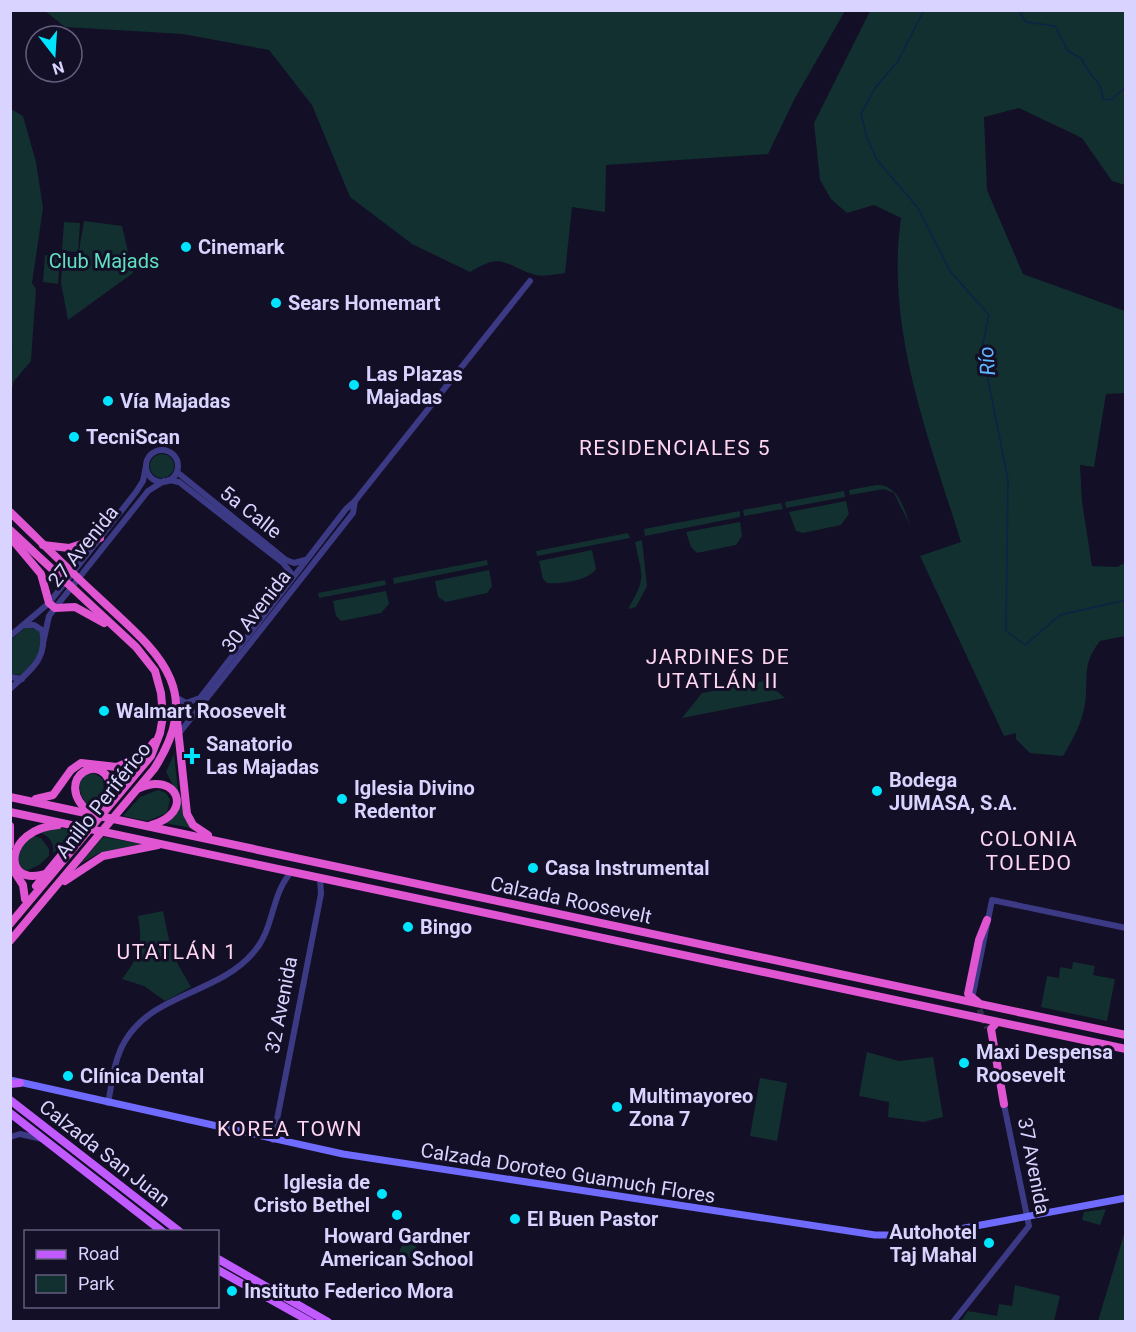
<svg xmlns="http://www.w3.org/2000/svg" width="1136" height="1332" font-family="Roboto,sans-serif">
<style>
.green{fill:#12302f}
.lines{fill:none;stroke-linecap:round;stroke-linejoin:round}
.stream{stroke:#0c2248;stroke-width:1.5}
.tertiary-tunnel{stroke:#312d47;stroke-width:6;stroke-dasharray:6 3;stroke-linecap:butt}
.tertiary{stroke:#3d3a85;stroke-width:6}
.secondary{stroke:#6f6bff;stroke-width:7}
.primary{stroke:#c25bff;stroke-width:8}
.trunk{stroke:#e055d1;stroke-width:8}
.poi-dot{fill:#00e5ff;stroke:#130f26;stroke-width:2}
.labels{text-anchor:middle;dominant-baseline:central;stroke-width:6;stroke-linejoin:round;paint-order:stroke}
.poi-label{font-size:20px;font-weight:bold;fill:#d9d4ff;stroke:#130f26;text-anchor:start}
.park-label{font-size:20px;fill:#5fe0c0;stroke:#130f26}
.street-label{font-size:20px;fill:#d9d4ff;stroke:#130f26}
.water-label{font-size:21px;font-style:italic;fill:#62b6ff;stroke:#130f26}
.neighbourhood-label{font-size:21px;letter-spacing:1.5px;fill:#ffd6f0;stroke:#130f26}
</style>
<rect width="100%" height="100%" fill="#130f26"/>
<g class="green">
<path d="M 45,11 L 845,11 L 795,98 L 768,154 L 606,165 L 605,212 L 572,207 L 565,273 C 557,274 545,277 536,275 C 505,267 505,250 470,272 L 412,244 L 350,197 L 312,105 L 269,50 L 183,34 L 65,27 Z"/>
<path d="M 870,11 L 1125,11 L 1125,185 L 1112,181 L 1082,138 L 1019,108 L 984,117 L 987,190 L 1023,274 L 1125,311 L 1125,393 L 1106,394 L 1094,467 L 1080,465 L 1082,502 L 1092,566 L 1117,567 L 1125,563 L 1125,636 L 1100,641 C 1081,666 1089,675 1085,704 C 1082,723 1073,739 1063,756 L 1030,753 L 1016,739 L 1016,733 L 1004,736 L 920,556 L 961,542 C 929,438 885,329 901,218 L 874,205 L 847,213 L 831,199 L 820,180 L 814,123 Z"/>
<polygon points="11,109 23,116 36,162 43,208 32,283 36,289 31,361 14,381 11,392"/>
<polygon points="84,221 122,226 133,273 68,320 61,283 63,255 78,256"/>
<polygon points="64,222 80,223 78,252 62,251"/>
<polygon points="45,255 60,256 58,284 43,282"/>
<circle cx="162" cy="466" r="12"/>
<path d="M 877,485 C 900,485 904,511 912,529 L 894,493 L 884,489 L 850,495 L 849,490 Z"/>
<polygon points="844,491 845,497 786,508 785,502"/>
<polygon points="846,501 849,514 841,525 803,533 796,531 789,512"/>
<polygon points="781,503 783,509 744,516 743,510"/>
<polygon points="740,511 740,517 645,536 644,529"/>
<polygon points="740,522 742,536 736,545 697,553 691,547 686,532"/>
<polygon points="628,533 630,538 537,556 536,551"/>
<path d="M 642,540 L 647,586 L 636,607 L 628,609 C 647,577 642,577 635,542 Z"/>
<path d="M 592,550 L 596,569 C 587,581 562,584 547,583 L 543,579 L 539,561 Z"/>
<polygon points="487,560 488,565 394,584 393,578"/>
<polygon points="489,570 492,586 487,593 446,602 438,597 435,581"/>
<polygon points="385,580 386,585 319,598 318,593"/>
<polygon points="386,591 389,604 381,613 341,621 336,616 333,601"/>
<path d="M 25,627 L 39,630 C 47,647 33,663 22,675 L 11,674 L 11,640 Z"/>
<polygon points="765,681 785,698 682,718 702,693"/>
<path d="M 174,754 L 178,790 L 191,828 L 165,823 C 186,809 176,790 166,772 Z"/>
<path d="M 94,773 L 103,779 L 104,792 L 95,808 L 89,808 C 82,798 76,788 83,776 Z"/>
<polygon points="158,790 166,793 170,800 167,813 147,821 123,816 140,797"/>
<path d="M 53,827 L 73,830 L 53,854 C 55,841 48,835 36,831 Z"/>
<polygon points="31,835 41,838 49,849 49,856 39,865 26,871 19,865 18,852"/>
<polygon points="103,837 142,844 99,853 80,864"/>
<path d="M 163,911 L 172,954 L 191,987 L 165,1001 L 144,986 L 122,979 C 140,956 143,944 138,916 Z"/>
<polygon points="1073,962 1095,966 1093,975 1115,979 1107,1021 1041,1007 1047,976 1059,978 1060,967 1072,969"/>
<polygon points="867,1052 899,1061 933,1057 943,1117 923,1122 888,1117 889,1102 859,1096"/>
<polygon points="760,1078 787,1083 777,1141 750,1136"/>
<polygon points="1106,1209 1100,1225 1082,1220 1084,1212"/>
<polygon points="409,1228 422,1234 411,1259 398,1255"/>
<polygon points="1125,1231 1125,1321 1098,1321"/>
<polygon points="1015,1285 1060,1296 1054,1321 961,1321 968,1311 997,1316 999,1304 1012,1306"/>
</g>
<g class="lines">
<g class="stream">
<polyline points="924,10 898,61 875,88 861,114 867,138 877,160 918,208 950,271 989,315 982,349 1008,480 1006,631 1025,645 1060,615 1126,600"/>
<path d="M 1018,10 L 1026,22 L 1055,26 L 1068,51 L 1082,59 C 1088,78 1102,78 1103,100 L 1112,99 L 1126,87"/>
<polyline points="10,332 12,353"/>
</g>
<polyline class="tertiary-tunnel" points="976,1001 987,1028"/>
<g class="tertiary">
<circle cx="162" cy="466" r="16"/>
<polyline points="177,472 286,560 294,563 305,560"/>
<polyline points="169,480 179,482 283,563 291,573 291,579"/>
<polyline points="10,636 49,603 136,492 143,481 146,466"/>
<polyline points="43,643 49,616 55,608 148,491 164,481"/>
<polyline points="10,677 22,679"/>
<path d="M 10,689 C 28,672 49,659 42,630 L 34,625 L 24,625"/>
<polyline points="175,697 186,703 200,698 346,509 355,501 530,281"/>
<polyline points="177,736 353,513 355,501"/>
<polyline points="973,994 992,900 1126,928"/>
<path d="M 108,1103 C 112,1083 114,1059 125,1041 C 153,993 218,994 253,953 C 275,929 270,895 292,871"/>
<polyline points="10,1137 20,1134 42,1139"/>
<polyline points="273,1140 321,894 320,877"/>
<polyline points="953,1322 1029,1226 1003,1100"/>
</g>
<polyline class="secondary" points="10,1080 343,1154 875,1235 927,1235 1126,1198"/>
<g class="primary">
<polyline points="10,1084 20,1083"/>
<polyline points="10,1100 180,1232"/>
<polyline points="10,1113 163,1232"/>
<polyline points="218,1259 328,1322"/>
<polyline points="218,1270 311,1322"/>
</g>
<g class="trunk">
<path d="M 10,512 C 39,540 67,568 97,596 C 153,649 208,686 154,769 L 10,941"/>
<polyline points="10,530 136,647 155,671 161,693 163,716 160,733 151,756 10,924"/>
<polyline points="10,537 41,574 49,603 55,608 75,607 104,623"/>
<polyline points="43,545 69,548 100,538"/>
<polyline points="177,720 187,814 193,825 208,835"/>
<path d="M 140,788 C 176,771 196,813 151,825"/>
<polyline points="10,797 1126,1035"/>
<polyline points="36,799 53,795 71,770 81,763 117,767 137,758"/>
<polyline points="10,812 1126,1049"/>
<path d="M 90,813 C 48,779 108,744 112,793"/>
<polyline points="10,826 10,845"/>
<polyline points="12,868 23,885 25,899"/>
<path d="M 45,874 C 1,887 4,829 58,825"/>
<polyline points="65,881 103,856 158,845"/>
<polyline points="36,886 154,742"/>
<polyline points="978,1002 968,994 979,940 987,920"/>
<polyline points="997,1022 991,1029 1004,1104"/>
</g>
</g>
<g class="poi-dot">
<circle cx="186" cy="247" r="6"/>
<circle cx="276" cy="303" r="6"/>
<circle cx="354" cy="385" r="6"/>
<circle cx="108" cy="401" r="6"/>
<circle cx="74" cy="437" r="6"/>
<circle cx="104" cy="711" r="6"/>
<path d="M189 747h6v6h6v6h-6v6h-6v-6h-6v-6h6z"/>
<circle cx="877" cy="791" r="6"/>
<circle cx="342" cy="799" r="6"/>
<circle cx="533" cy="868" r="6"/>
<circle cx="408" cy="927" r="6"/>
<circle cx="964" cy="1063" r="6"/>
<circle cx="68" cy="1076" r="6"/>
<circle cx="617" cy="1107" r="6"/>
<circle cx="382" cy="1194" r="6"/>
<circle cx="397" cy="1215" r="6"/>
<circle cx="515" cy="1219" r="6"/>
<circle cx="989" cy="1243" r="6"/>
<circle cx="232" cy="1291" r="6"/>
</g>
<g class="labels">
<g class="poi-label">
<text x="198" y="247">Cinemark</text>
<text x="288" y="303">Sears Homemart</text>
<text x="366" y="374">Las Plazas<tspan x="366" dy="23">Majadas</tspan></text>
<text x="120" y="401">Vía Majadas</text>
<text x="86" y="437">TecniScan</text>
<text x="116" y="711">Walmart Roosevelt</text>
<text x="206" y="744">Sanatorio<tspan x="206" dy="23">Las Majadas</tspan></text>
<text x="889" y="780">Bodega<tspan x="889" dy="23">JUMASA, S.A.</tspan></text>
<text x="354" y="788">Iglesia Divino<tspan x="354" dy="23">Redentor</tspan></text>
<text x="545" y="868">Casa Instrumental</text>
<text x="420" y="927">Bingo</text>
<text x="976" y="1052">Maxi Despensa<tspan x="976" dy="23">Roosevelt</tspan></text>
<text x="80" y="1076">Clínica Dental</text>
<text x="629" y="1096">Multimayoreo<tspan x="629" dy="23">Zona 7</tspan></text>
<text x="370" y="1182" text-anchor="end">Iglesia de<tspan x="370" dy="23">Cristo Bethel</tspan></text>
<text x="527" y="1219">El Buen Pastor</text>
<text x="977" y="1232" text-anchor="end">Autohotel<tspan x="977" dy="23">Taj Mahal</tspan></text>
<text x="397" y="1236" text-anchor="middle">Howard Gardner<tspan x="397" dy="23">American School</tspan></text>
<text x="244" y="1291">Instituto Federico Mora</text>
</g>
<g class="park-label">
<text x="104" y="261">Club Majads</text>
</g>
<g class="street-label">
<text transform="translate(251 512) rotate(38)">5a Calle</text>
<text transform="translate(83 546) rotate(-51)">27 Avenida</text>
<text transform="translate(256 611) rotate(-52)">30 Avenida</text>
<text transform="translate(103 800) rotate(-52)">Anillo Periférico</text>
<text transform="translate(571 900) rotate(12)">Calzada Roosevelt</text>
<text transform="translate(281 1005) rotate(-79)">32 Avenida</text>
<text transform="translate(105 1153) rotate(38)">Calzada San Juan</text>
<text transform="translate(1034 1166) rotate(79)">37 Avenida</text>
<text transform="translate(568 1173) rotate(9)">Calzada Doroteo Guamuch Flores</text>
</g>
<g class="water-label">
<text transform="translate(987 361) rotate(-95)">Río</text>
</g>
<g class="neighbourhood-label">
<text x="675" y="448">RESIDENCIALES 5</text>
<text x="718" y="657">JARDINES DE<tspan x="718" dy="24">UTATLÁN II</tspan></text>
<text x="1029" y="839">COLONIA<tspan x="1029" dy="24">TOLEDO</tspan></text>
<text x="177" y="952">UTATLÁN 1</text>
<text x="290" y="1129">KOREA TOWN</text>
</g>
</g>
<rect width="1136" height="1332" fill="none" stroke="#d9d4ff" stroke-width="24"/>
<rect x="24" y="1230" width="195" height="78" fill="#130f26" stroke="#625e7d" stroke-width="1.5"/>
<rect x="36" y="1250" width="30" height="9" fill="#c25bff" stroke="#625e7d" stroke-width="1.5"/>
<text x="78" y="1260" font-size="18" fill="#d9d4ff">Road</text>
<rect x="36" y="1275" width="30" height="18" fill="#12302f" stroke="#625e7d" stroke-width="1.5"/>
<text x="78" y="1290" font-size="18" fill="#d9d4ff">Park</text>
<g transform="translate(54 54) rotate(163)"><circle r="28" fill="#130f26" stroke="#625e7d" stroke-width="1.5"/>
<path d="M0-4.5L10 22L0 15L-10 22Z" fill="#00e5ff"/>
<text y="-9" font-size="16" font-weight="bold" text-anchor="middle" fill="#d9d4ff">N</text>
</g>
</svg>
